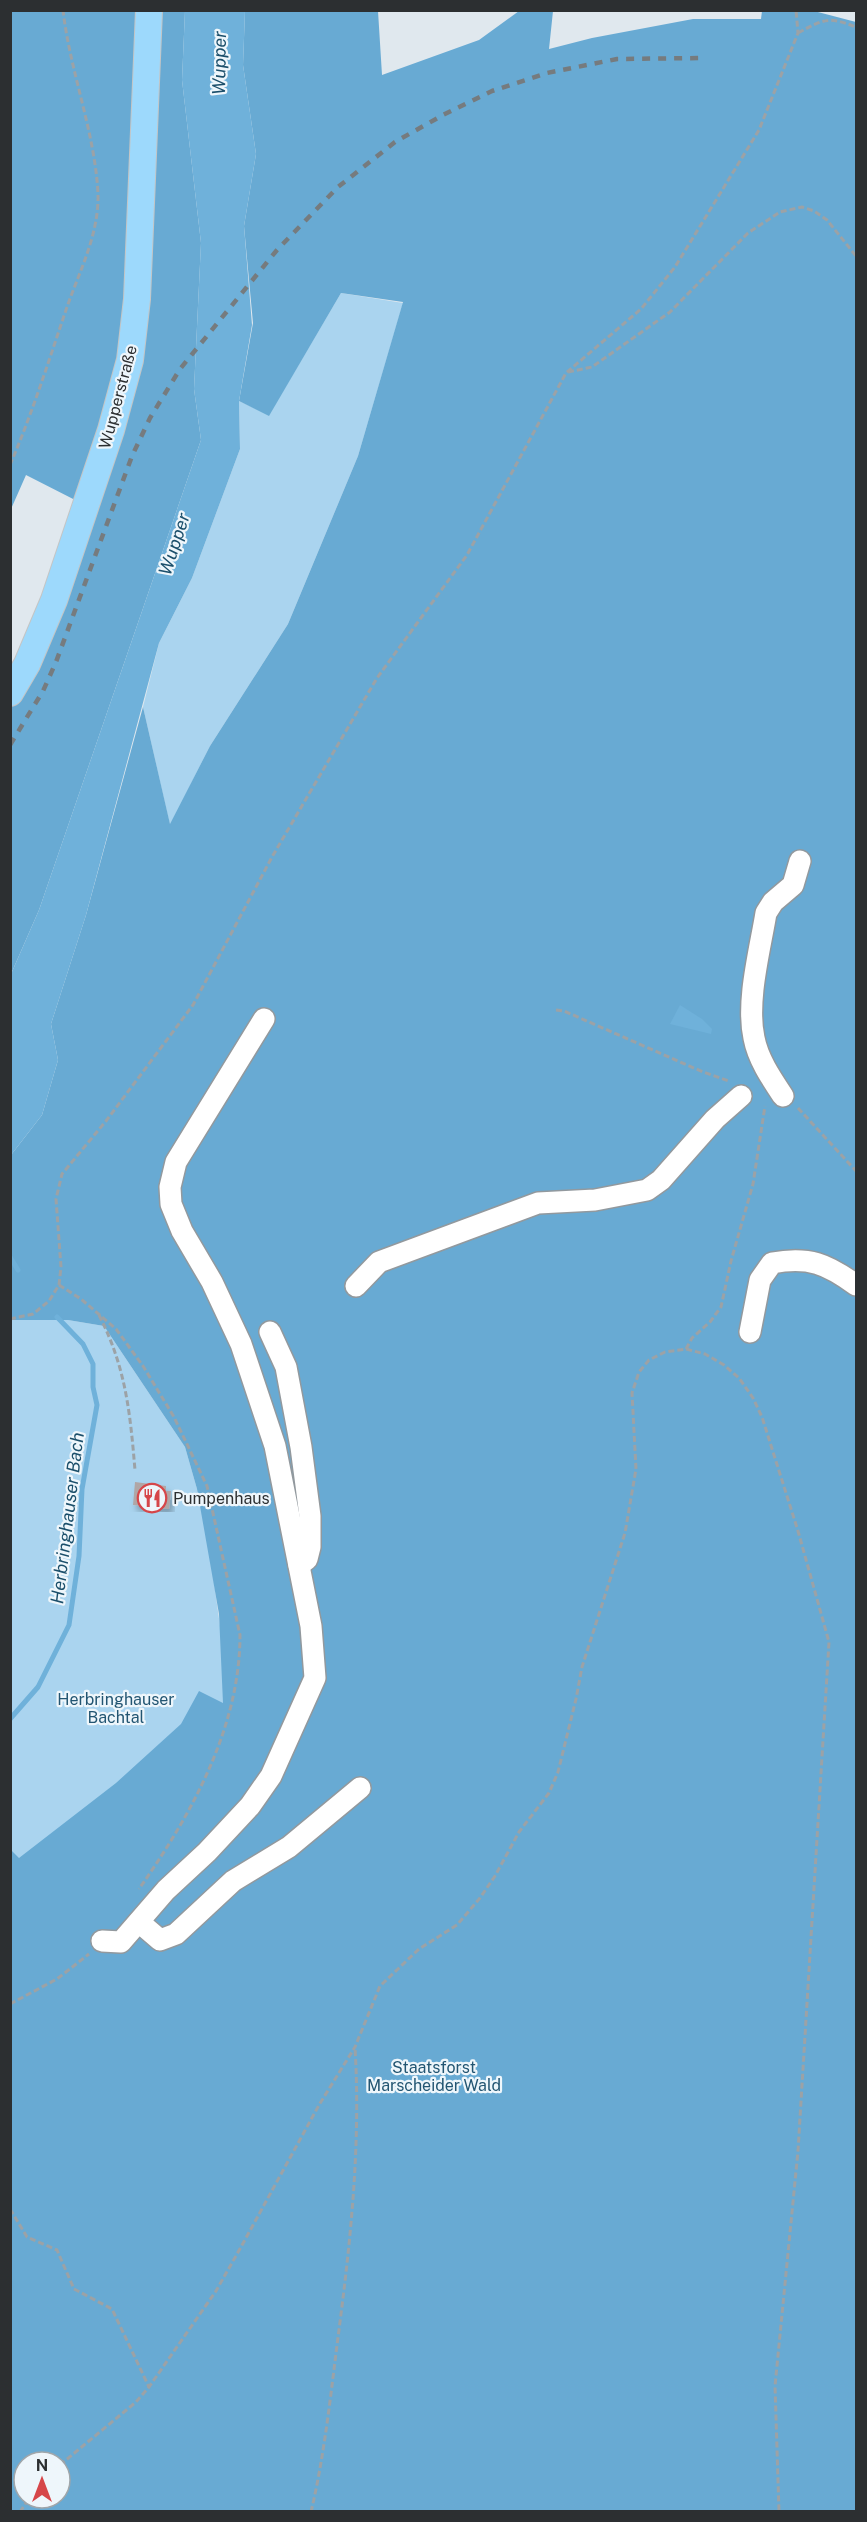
<svg xmlns="http://www.w3.org/2000/svg" width="867" height="2522" font-family="'Public Sans',sans-serif">
<style>
.green{fill:#aad4ef}
.forest{fill:#68aad3;fill-rule:evenodd}
.water{fill:#6fb1da}
.lines{fill:none;stroke-linecap:round;stroke-linejoin:round}
.stream{stroke:#6fb1da;stroke-width:5}
.building{fill:#b0a6a6;filter:url(#shadow)}
.minor-casing{stroke:#92999e;stroke-width:24}
.major-casing{stroke:#c4c5c5;stroke-width:28}
.path{stroke:#9ca2a6;stroke-width:3;stroke-dasharray:6 3;stroke-linecap:butt}
.minor{stroke:#fff;stroke-width:21}
.major{stroke:#9dd9fc;stroke-width:26}
.rail{stroke:#767b7e;stroke-width:4.5;stroke-dasharray:8 8;stroke-linecap:butt}
.labels{text-anchor:middle;dominant-baseline:central;stroke-width:4.5;stroke-linejoin:round;paint-order:stroke}
.street-label{font-size:16px;fill:#2c2f31;stroke:#eef6fb}
.poi-label{font-size:16px;fill:#2c2f31;stroke:#eef6fb;text-anchor:start}
.park-label{font-size:16px;fill:#225572;stroke:#eef6fb}
.water-label{font-size:18px;font-style:italic;fill:#1b4f6b;stroke:#eef6fb}
</style>
<defs>
<filter id="shadow"><feDropShadow dx="3.5" dy="6" stdDeviation="3" flood-color="#0004"/></filter>
</defs>
<rect width="100%" height="100%" fill="#e0e8ee"/>
<g class="green">
<polygon points="341,293 403,303 358,456 288,624 210,746 170,825 143,707 159,643 192,578 240,449 239,401 269,415"/>
<polygon points="10,1320 68,1320 104,1326 185,1447 197,1489 209,1547 220,1626 243,1675 10,2012"/>
</g>
<g class="forest">
<polygon points="11,11 185,11 182,80 201,243 194,389 201,440 39,910 11,974 11,674 18,663 79,502 26,475 11,509"/>
<path d="M 245,11 L 378,11 L 382,75 L 479,40 L 519,11 L 553,11 L 549,49 L 592,38 L 693,19 L 761,19 L 762,11 L 814,11 L 856,22 L 856,2511 L 11,2511 L 10,1849 L 19,1858 L 116,1783 L 181,1724 L 199,1691 L 223,1703 L 219,1614 L 197,1489 L 185,1447 L 104,1326 L 68,1320 L 11,1320 L 11,1155 L 42,1115 L 58,1060 L 51,1024 L 86,915 L 143,707 L 170,824 L 210,746 L 288,624 L 358,456 L 403,302 L 341,293 L 269,416 L 239,401 L 253,323 L 244,226 L 256,154 L 243,65 ZM 24,2462 L 60,2462 L 60,2498 L 24,2498 Z"/>
</g>
<g class="water">
<polygon points="185,11 245,11 243,65 256,154 244,226 252,325 239,401 240,449 192,578 159,643 86,915 51,1024 58,1060 42,1115 11,1155 11,974 39,910 201,440 194,389 201,243 182,80"/>
<polygon points="680,1005 702,1019 712,1029 711,1034 670,1024"/>
</g>
<g class="lines">
<g class="stream">
<polyline points="10,1257 18,1270"/>
<polyline points="10,1719 38,1687 69,1625 79,1556 82,1489 97,1405 93,1387 93,1364 83,1344 57,1317"/>
</g>
</g>
<polygon class="building" points="135,1482 166,1486 166,1491 171,1491 169,1509 133,1505"/>
<g class="lines">
<g class="minor-casing">
<g id="minor">
<path d="M 783,1096 C 771,1078 758,1059 754,1038 C 746,1001 760,950 766,913 L 773,902 L 793,885 L 800,861"/>
<polyline points="356,1286 379,1262 538,1203 595,1200 647,1190 661,1180 715,1119 741,1096"/>
<polyline points="270,1332 286,1367 301,1447 310,1516 310,1547 307,1559 299,1565"/>
<path d="M 750,1332 L 760,1280 L 772,1263 C 809,1256 827,1264 856,1285"/>
<polyline points="139,1922 160,1940 176,1934 233,1881 289,1847 360,1788"/>
<polyline points="102,1941 121,1942 166,1890 207,1852 250,1806 271,1776 315,1678 311,1626 275,1446 241,1344 212,1282 182,1231 171,1204 170,1187 176,1162 264,1019"/>
</g>
</g>
<g class="major-casing">
<polyline id="major" points="10,693 27,664 54,600 111,430 130,360 137,299 149,10"/>
</g>
<g class="path">
<path d="M 798,33 C 824,19 828,16 856,27"/>
<polyline points="568,372 592,367 670,312 748,233 780,212 802,207 814,211 827,220 856,256"/>
<path d="M 10,465 C 32,414 49,360 67,307 C 80,270 99,234 98,194 C 95,132 70,72 63,10"/>
<polyline points="556,1010 564,1011 703,1072 729,1081"/>
<polyline points="798,1108 856,1171"/>
<path d="M 59,1285 L 81,1299 L 116,1329 L 143,1366 L 174,1417 L 207,1486 L 240,1635 C 240,1728 191,1815 139,1889"/>
<path d="M 99,1315 C 126,1368 130,1412 135,1470"/>
<polyline points="10,1319 33,1314 49,1301 59,1285 61,1267 56,1199 62,1174 106,1121 193,1005 272,857 377,678 467,555 566,373 641,309 675,267 759,130 798,33 796,10"/>
<polyline points="686,1349 692,1338 710,1322 721,1307 731,1261 753,1184 765,1106"/>
<polyline points="10,2004 57,1979 89,1954"/>
<polyline points="10,2209 27,2237 57,2250 74,2289 112,2309 149,2387"/>
<polyline points="60,2465 136,2402 149,2387 216,2291 241,2247 319,2105 355,2047 380,1986 419,1949 457,1925 480,1898 495,1876 519,1832 549,1793 558,1772 576,1699 582,1667 625,1533 636,1469 632,1393 639,1372 649,1360 665,1352 686,1349 705,1354 724,1365 739,1378 753,1398 762,1417 798,1531 829,1642 798,2151 775,2386 779,2512"/>
<polyline points="20,2512 29,2498"/>
<path d="M 311,2512 C 324,2457 330,2401 337,2345 C 350,2247 361,2147 355,2048"/>
</g>
<use href="#minor" class="minor"/>
<use href="#major" class="major"/>
<polyline class="rail" points="10,745 43,691 56,662 132,456 150,418 180,369 277,250 338,187 395,142 443,115 492,91 547,73 617,59 702,58"/>
</g>
<defs>
<g id="restaurant-ring" transform="scale(1.5)"><circle r="9.5" fill="#eef6fb" stroke="#d64649" stroke-width="1.5"/><path d="M-5-6h1v4h1v-4h1v4h1v-4h1v5L-1.5 .5V6h-2V.5L-5-1ZM5-6V6H3V1.5H1.5Q1.5-4 5-6Z" fill="#d64649"/></g>
</defs>
<g fill-rule="evenodd">
<use href="#restaurant-ring" x="152" y="1498"/>
</g>
<g class="labels">
<g class="street-label">
<text transform="translate(118 397) rotate(-75)">Wupperstraße</text>
</g>
<g class="poi-label">
<text x="173" y="1498">Pumpenhaus</text>
</g>
<g class="park-label">
<text x="116" y="1699">Herbringhauser<tspan x="116" dy="18">Bachtal</tspan></text>
<text x="434" y="2067">Staatsforst<tspan x="434" dy="18">Marscheider Wald</tspan></text>
</g>
<g class="water-label">
<text transform="translate(219 63) rotate(-89)">Wupper</text>
<text transform="translate(174 544) rotate(-72)">Wupper</text>
<text transform="translate(67 1518) rotate(-83)">Herbringhauser Bach</text>
</g>
</g>
<rect width="867" height="2522" fill="none" stroke="#2c2f31" stroke-width="24"/>
<g transform="translate(42 2480)"><circle r="28" fill="#eef6fb" stroke="#a0a6aa" stroke-width="1.5"/>
<path d="M0-4.5L10 22L0 15L-10 22Z" fill="#d64649"/>
<text y="-9" font-size="16" font-weight="bold" text-anchor="middle" fill="#2c2f31">N</text>
</g>
</svg>
